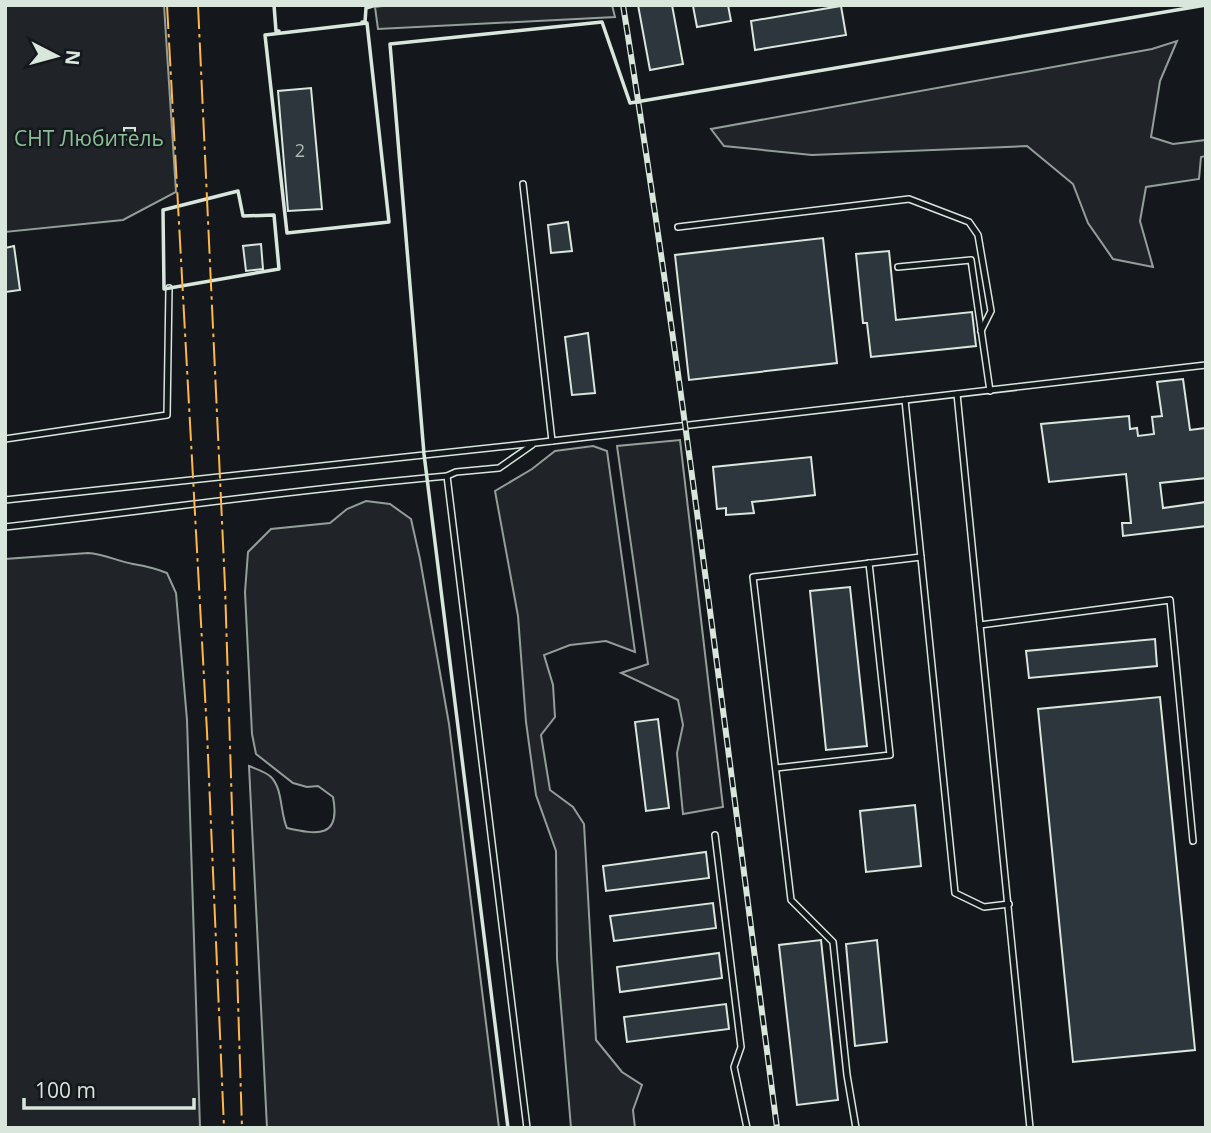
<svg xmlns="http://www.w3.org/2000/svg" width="1211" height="1133" font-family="'Open Sans',sans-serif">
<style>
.green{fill:#202428;stroke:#939e99;stroke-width:2}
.building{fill:#2c363c;stroke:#d8e6dc;stroke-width:2}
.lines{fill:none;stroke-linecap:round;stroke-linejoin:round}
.service-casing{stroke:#d8e6dc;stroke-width:8}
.service{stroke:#14181c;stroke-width:5}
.rail-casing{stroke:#d8e6dc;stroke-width:6}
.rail{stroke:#14181c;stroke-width:3.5;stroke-dasharray:10;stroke-linecap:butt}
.wall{stroke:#d8e6dc;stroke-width:3.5}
.power{stroke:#ffb74d;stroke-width:2;stroke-dasharray:24 5 3.5 5;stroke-linecap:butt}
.labels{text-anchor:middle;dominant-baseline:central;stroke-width:5;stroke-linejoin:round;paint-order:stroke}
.number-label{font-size:18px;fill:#adbab4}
.park-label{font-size:21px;fill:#8ac095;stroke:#14181c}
</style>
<rect width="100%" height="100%" fill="#14181c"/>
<g class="green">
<polygon points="5,5 164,5 176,192 123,220 5,232"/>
<polygon points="390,5 612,5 615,17 378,29 375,7"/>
<polygon points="1177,41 1160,81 1151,137 1173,144 1206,140 1206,156 1201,157 1199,179 1146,187 1140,221 1153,267 1113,259 1088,223 1073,184 1027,146 812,155 724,146 711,129 1152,49"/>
<polygon points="680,440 723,807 683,814 677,753 683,725 678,700 621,673 648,664 617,446"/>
<polygon points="593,446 607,451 635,652 606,641 570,645 544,655 553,685 555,717 541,735 550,790 573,807 584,824 596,1040 622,1072 642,1085 633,1110 635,1128 571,1128 557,959 556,851 536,795 526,722 518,616 495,491 532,469 555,451"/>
<path d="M 366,501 L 390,504 L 411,519 L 420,559 L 449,724 L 499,1128 L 267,1128 L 249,766 C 256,769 266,772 271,777 C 283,789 280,813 287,828 C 318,835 341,838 333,797 L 318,786 L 307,787 L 293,783 L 256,754 L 252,734 L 245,592 L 248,552 L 271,529 L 330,523 L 347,509 Z"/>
<path d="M 88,553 C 104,554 117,561 133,564 C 145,566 155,568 167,573 L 176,593 L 187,720 L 200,1128 L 5,1128 L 5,559 Z"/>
</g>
<g class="building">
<polygon points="638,5 672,5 683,64 650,70"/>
<polygon points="728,5 731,21 697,27 693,6"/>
<polygon points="841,6 846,35 755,50 751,21"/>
<polygon points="311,88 322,209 288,211 278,91"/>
<polygon points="124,128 135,128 135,139 124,140"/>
<polygon points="568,222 572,251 551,253 548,225"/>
<polygon points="823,238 837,363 689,380 675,255"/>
<polygon points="261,244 263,269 246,271 243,246"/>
<polygon points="14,246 20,290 5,292 5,248"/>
<polygon points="889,251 896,320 972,312 976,346 871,357 867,323 863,323 856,254"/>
<polygon points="588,333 595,393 572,395 565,337"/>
<polygon points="1183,379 1190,430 1206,428 1206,478 1160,483 1163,508 1206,502 1206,526 1123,536 1122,523 1131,523 1126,474 1049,482 1041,424 1129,416 1130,429 1137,428 1138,436 1154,434 1152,417 1162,416 1157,382"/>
<polygon points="811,457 815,495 752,502 754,513 726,515 726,508 717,509 713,467"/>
<polygon points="850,587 867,746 826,750 810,591"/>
<polygon points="1155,639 1157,666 1029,678 1026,651"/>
<polygon points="1160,697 1195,1050 1073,1062 1038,709"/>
<polygon points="658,719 669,808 646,811 635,722"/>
<polygon points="915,805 921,866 866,872 860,811"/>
<polygon points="706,852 709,878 606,891 603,866"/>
<polygon points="713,903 716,928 614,941 610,916"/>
<polygon points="821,940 838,1100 797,1105 779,945"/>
<polygon points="877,940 887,1042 855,1046 846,944"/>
<polygon points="719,953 722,978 620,992 617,967"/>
<polygon points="726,1004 729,1029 627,1042 624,1017"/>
</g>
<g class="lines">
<g class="service-casing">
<g id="service">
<polyline points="523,184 552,441"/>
<polyline points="678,227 909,199 969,222 978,235 991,311 981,331"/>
<polyline points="898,267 971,260 990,391"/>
<polyline points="957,394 1030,1128"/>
<polyline points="905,400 955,893 984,907 1009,904"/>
<polyline points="5,439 167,415 169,288"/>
<polyline points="447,476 527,1128"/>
<polyline points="5,500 535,443 1206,365"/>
<path d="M 5,527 C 153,510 299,489 447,476 L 456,472 L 499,468 L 532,445"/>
<polyline points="980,625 1170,600 1193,841"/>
<polyline points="776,768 890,755 869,563"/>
<polyline points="715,835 741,1047 734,1067 747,1128"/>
<polyline points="856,1128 847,1075 833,942 791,900 753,577 921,557"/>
</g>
</g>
<use href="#service" class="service"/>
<g class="rail-casing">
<path id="rail" d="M 623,5 C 683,378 728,753 777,1128"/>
</g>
<use href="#rail" class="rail"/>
<g class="wall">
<polyline points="274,5 276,31 279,31"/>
<polyline points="362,22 365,22 366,8 376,5"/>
<polygon points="367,23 389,222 287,233 265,35"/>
<polygon points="238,191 243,216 274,215 279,269 164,289 163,210"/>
<polyline points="508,1128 424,454 390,44 602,22 630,103 1206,5"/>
</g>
<g class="power">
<polyline points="167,5 207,732 224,1128"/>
<polyline points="198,5 225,586 242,1128"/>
</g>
</g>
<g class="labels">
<g class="number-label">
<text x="300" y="150">2</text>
</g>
<g class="park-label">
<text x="89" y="138">СНТ Любитель</text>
</g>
</g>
<rect width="1211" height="1133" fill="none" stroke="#d8e6dc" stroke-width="14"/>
<g transform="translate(56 56) rotate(96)" stroke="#14181c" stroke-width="5" paint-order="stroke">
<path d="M0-5L12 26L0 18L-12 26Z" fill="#d8e6dc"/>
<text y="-10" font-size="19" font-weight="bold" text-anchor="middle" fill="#d8e6dc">N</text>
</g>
<path d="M24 1098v10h170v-10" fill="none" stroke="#d8e6dc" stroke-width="3.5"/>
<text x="35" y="1098" font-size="21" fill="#d8e6dc" stroke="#14181c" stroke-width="5" paint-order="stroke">100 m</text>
</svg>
